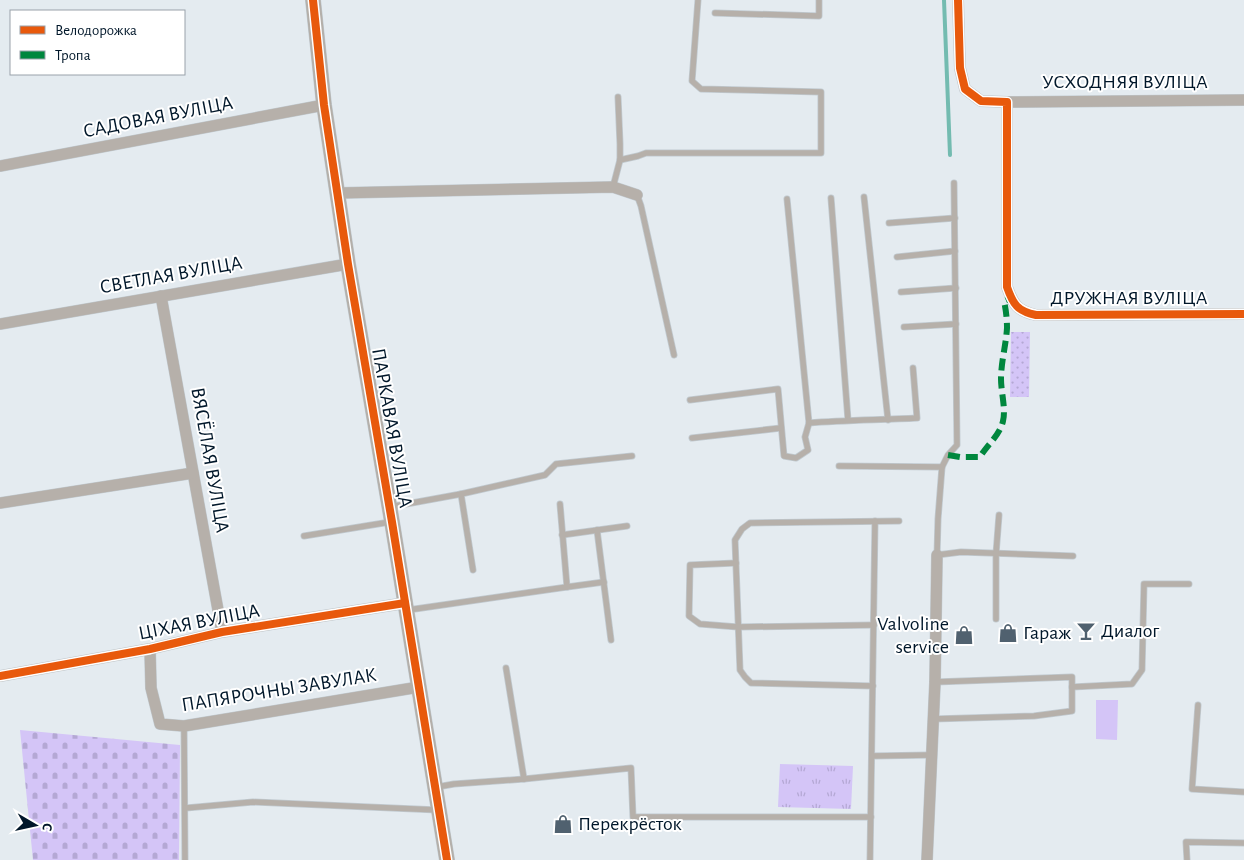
<svg xmlns="http://www.w3.org/2000/svg" width="1244" height="860" font-family="'Alegreya Sans',sans-serif">
<style>
.grass{fill:url(#grass-dots)}
.cemetery{fill:url(#cemetery-stones)}
.park{fill:url(#park-tufts)}
.pitch{fill:#d4c5f7}
.lines{fill:none;stroke-linecap:round;stroke-linejoin:round}
.stream{stroke:#73bbb0;stroke-width:4}
.lane-casing{stroke:#c0c9cf;stroke-width:7}
.street-casing{stroke:#c0c9cf;stroke-width:12}
.secondary-casing{stroke:#c0c9cf;stroke-width:16}
.lane{stroke:#b6b0aa;stroke-width:5.5}
.street{stroke:#b6b0aa;stroke-width:11}
.secondary{stroke:#b4afa9;stroke-width:15}
.quiet{stroke:#00873e;stroke-width:6;stroke-dasharray:12 6;stroke-linecap:butt}
.cycleway-casing{stroke:#fff;stroke-width:11}
.cycleway{stroke:#e8590c;stroke-width:8}
.labels{text-anchor:middle;dominant-baseline:central;stroke-width:4;stroke-linejoin:round;paint-order:stroke}
.street-label{font-size:20px;fill:#00172a;stroke:#fff}
.poi-label{font-size:20px;fill:#00172a;stroke:#fff;text-anchor:start}
</style>
<defs>
<pattern id="grass-dots" width="8" height="8" patternUnits="userSpaceOnUse" patternTransform="scale(1.25)"><rect width="8" height="8" fill="#d4c5f7"/><path d="M2 2h.1M6 6h.1" fill="none" stroke="#b4a8d4" stroke-width="1.8" stroke-linecap="round"/></pattern>
<pattern id="cemetery-stones" width="16" height="16" patternUnits="userSpaceOnUse" patternTransform="scale(1.25)"><rect width="16" height="16" fill="#d4c5f7"/><path d="M2 7V4a2 2 0 0 1 4 0v3zM10 15v-3a2 2 0 0 1 4 0v3z" fill="#b4a8d4"/></pattern>
<pattern id="park-tufts" width="24" height="20" patternUnits="userSpaceOnUse" patternTransform="scale(1.25)"><rect width="24" height="20" fill="#d4c5f7"/><path d="M3 7l-1-3M5 7V3M7 7l1-3M15 17l-1-3M17 17v-4M19 17l1-3" fill="none" stroke="#b4a8d4"/></pattern>
</defs>
<rect width="100%" height="100%" fill="#e4ebf0"/>
<polygon class="grass" points="1011,332 1030,332 1029,397 1010,397"/>
<polygon class="cemetery" points="20,730 180,745 179,860 33,860"/>
<polygon class="park" points="780,764 853,766 851,809 778,807"/>
<polygon class="pitch" points="1096,700 1118,700 1117,740 1096,739"/>
<g class="lines">
<polyline class="stream" points="944,0 950,155"/>
<g class="lane-casing">
<g id="lane">
<polyline points="715,13 819,16 819,0"/>
<polyline points="620,160 638,156 646,153 821,153 821,92 701,89 692,81 698,0"/>
<polyline points="954,183 957,445 948,455 942,467 938,519 937,555 961,552 1073,556"/>
<polyline points="613,187 620,160 620,144 618,97"/>
<polyline points="637,195 641,206 674,355"/>
<polyline points="864,197 888,420"/>
<polyline points="831,198 848,420"/>
<path d="M 787,199 L 809,423 C 845,420 881,420 917,418 L 913,368"/>
<polyline points="889,223 955,218"/>
<polyline points="897,257 955,251"/>
<polyline points="901,292 956,288"/>
<polyline points="904,327 956,324"/>
<polyline points="690,400 778,389 784,456 796,458 808,450 805,437 809,423"/>
<polyline points="692,438 781,428"/>
<polyline points="839,466 942,467"/>
<polyline points="461,494 473,570"/>
<polyline points="390,507 461,494 545,475 556,464 632,456"/>
<polyline points="597,530 611,640"/>
<polyline points="562,535 627,526"/>
<polyline points="304,536 390,522"/>
<polyline points="736,563 690,565 689,616 700,624 738,627 874,625"/>
<polyline points="567,587 604,582"/>
<polyline points="408,610 567,587 560,504"/>
<polyline points="996,619 996,554 999,515"/>
<polyline points="506,668 524,779"/>
<polyline points="873,686 751,683 745,677 740,670 735,540 742,529 750,523 899,521"/>
<polyline points="1072,687 1132,684 1142,670 1144,584 1189,584"/>
<polyline points="1198,705 1192,789 1244,792"/>
<polyline points="933,719 1034,716 1072,711 1072,677 935,682"/>
<polyline points="184,726 185,860"/>
<polyline points="872,756 931,755"/>
<polyline points="437,787 454,784 524,779 631,768 633,817 871,817"/>
<polyline points="186,808 253,802 438,810"/>
<polyline points="870,860 875,521"/>
<polyline points="1187,860 1186,842 1244,843"/>
</g>
</g>
<g class="street-casing">
<g id="street">
<path d="M 958,0 L 960,68 L 965,89 L 981,101 L 1007,102 L 1007,287 C 1013,304 1017,311 1036,315 L 1244,314"/>
<polyline points="1007,102 1244,100"/>
<polyline points="0,166 324,105"/>
<polyline points="338,193 613,187 637,195"/>
<polyline points="161,296 222,632"/>
<polyline points="0,324 348,264"/>
<polyline points="0,503 193,473"/>
<polyline points="150,649 151,688 160,724 184,726 419,687"/>
<polyline points="0,676 150,649 222,632 405,603"/>
<polyline points="927,860 935,682 937,555"/>
</g>
</g>
<g class="secondary-casing">
<polyline id="secondary" points="313,0 324,105 348,264 392,522 447,860"/>
</g>
<use href="#lane" class="lane"/>
<use href="#street" class="street"/>
<use href="#secondary" class="secondary"/>
<path class="quiet" d="M 948,455 L 960,457 L 980,457 C 987,445 1000,435 1003,421 C 1006,409 1001,392 1001,379 C 1001,362 1006,345 1007,328 C 1007,319 1006,310 1004,301 L 1011,298"/>
<g class="cycleway-casing">
<g id="cycleway">
<polyline points="313,0 324,105 348,264 392,522 447,860"/>
<path d="M 958,0 L 960,68 L 965,89 L 981,101 L 1007,102 L 1007,287 C 1013,304 1017,311 1036,315 L 1244,314"/>
<polyline points="0,676 150,649 222,632 405,603"/>
</g>
</g>
<use href="#cycleway" class="cycleway"/>
</g>
<defs>
<g id="bar-bare" transform="scale(1.5)"><path d="M-6-5H6L.8 .8V4.5H3.5V6h-7V4.5H-.8V.8Z" fill="#50616f" stroke="#fff" stroke-width="2.5" paint-order="stroke"/></g>
<g id="shop-bare" transform="scale(1.5)"><path d="M-5-2.5h2.3a2.7 3.5 0 0 1 5.4 0H5L5.5 6h-11ZM-1.5-2.5h3a1.5 2.3 0 0 0-3 0Z" fill="#50616f" stroke="#fff" stroke-width="2.5" paint-order="stroke"/></g>
</defs>
<g fill-rule="evenodd">
<use href="#bar-bare" x="1086" y="631"/>
<use href="#shop-bare" x="1008" y="633"/>
<use href="#shop-bare" x="964" y="635"/>
<use href="#shop-bare" x="563" y="824"/>
</g>
<g class="labels">
<g class="street-label">
<text x="1125" y="82">УСХОДНЯЯ ВУЛІЦА</text>
<text transform="translate(158 117) rotate(-11)">САДОВАЯ ВУЛІЦА</text>
<text transform="translate(171 275) rotate(-10)">СВЕТЛАЯ ВУЛІЦА</text>
<text x="1129" y="298">ДРУЖНАЯ ВУЛІЦА</text>
<text transform="translate(392 428) rotate(80)">ПАРКАВАЯ ВУЛІЦА</text>
<text transform="translate(210 460) rotate(80)">ВЯСЁЛАЯ ВУЛІЦА</text>
<text transform="translate(199 622) rotate(-11)">ЦІХАЯ ВУЛІЦА</text>
<text transform="translate(279 690) rotate(-9)">ПАПЯРОЧНЫ ЗАВУЛАК</text>
</g>
<g class="poi-label">
<text x="949" y="624" text-anchor="end">Valvoline<tspan x="949" dy="23">service</tspan></text>
<text x="1101" y="631">Диалог</text>
<text x="1023" y="633">Гараж</text>
<text x="578" y="824">Перекрёсток</text>
</g>
</g>
<rect x="10" y="10" width="175" height="65" fill="#ffffff" stroke="#99a2aa"/>
<rect x="20" y="26" width="25" height="8" fill="#e8590c" stroke="#99a2aa"/>
<text x="55" y="35" font-size="15" fill="#00172a">Велодорожка</text>
<rect x="20" y="51" width="25" height="8" fill="#00873e" stroke="#99a2aa"/>
<text x="55" y="60" font-size="15" fill="#00172a">Тропа</text>
<g transform="translate(35 825) rotate(99)" stroke="#ffffff" stroke-width="4" paint-order="stroke">
<path d="M0-4L9 19L0 12L-9 19Z" fill="#00172a"/>
<text y="-8" font-size="14" font-weight="bold" text-anchor="middle" fill="#00172a">С</text>
</g>
</svg>
